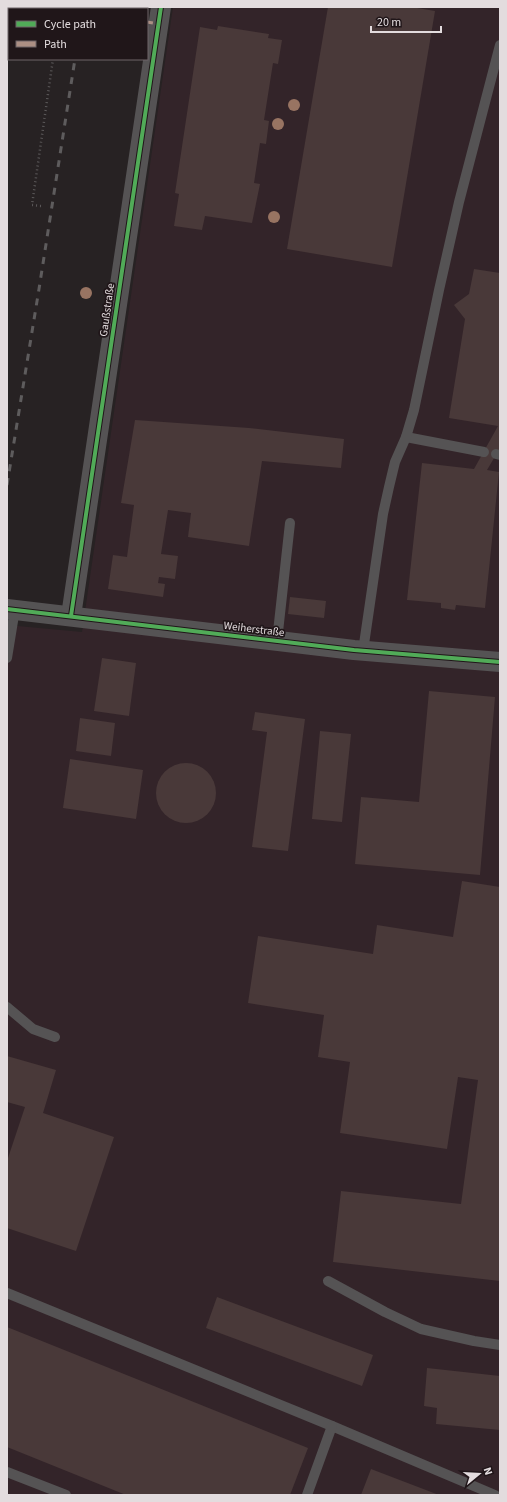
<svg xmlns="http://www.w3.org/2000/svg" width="507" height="1502" font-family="'Source Sans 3',sans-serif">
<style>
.built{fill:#332429}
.building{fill:#493939}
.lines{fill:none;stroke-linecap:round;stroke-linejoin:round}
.path{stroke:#5c595a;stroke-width:2.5;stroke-dasharray:1 3;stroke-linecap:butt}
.lane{stroke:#555354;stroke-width:10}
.street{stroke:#555354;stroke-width:20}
.rail{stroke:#5e5c5d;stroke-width:3;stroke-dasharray:7 7;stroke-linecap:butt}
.quiet{stroke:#ac8f84;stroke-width:3;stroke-dasharray:6 3;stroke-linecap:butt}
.cycleway-casing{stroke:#201619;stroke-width:6}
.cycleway{stroke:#51ab58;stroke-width:4}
.tree{fill:#987462}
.labels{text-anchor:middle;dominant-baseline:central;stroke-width:3.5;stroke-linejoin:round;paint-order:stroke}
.street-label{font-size:11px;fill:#e3dcde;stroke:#201619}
</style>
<rect width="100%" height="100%" fill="#272223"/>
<polygon class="built" points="173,7 500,7 500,1495 7,1495 7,625 82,632"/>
<g class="building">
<polygon points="328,7 411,7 435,11 392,267 287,249"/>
<polygon points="218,26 269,34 268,38 282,40 278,64 273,63 264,120 269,121 266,144 260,143 254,183 260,184 252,223 205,216 202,230 174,226 179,194 175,193 200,27 217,30"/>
<polygon points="474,269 500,273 500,448 487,470 499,472 485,608 456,605 455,610 441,608 441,603 407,600 422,463 474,469 498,426 449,418 465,319 454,305 469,294"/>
<polygon points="135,420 249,428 344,439 341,468 262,461 249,546 188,537 191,513 168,510 161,554 178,556 175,579 159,577 158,583 165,584 163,597 108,589 113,555 127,557 134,505 121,503"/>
<polygon points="290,597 326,601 324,618 288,614"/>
<polygon points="102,658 136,663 129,716 94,711"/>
<polygon points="429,691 495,697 480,875 355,864 361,797 419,802"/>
<polygon points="255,712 305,719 288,851 252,847 267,732 252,730"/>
<polygon points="80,718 115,723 111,756 76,751"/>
<polygon points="320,731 351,734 342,822 312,819"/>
<polygon points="70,759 143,770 136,819 63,808"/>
<circle cx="186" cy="793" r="30"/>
<polygon points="462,881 500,887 500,1281 333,1262 341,1191 461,1204 478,1080 458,1077 447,1149 340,1133 350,1062 318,1057 324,1015 248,1003 258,936 373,954 377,925 453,937"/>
<polygon points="7,1056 56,1070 43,1113 114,1137 76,1251 7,1228 7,1161 25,1107 7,1102"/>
<polygon points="217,1297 373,1355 362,1386 206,1328"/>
<polygon points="7,1327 308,1448 290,1495 126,1495 7,1447"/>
<polygon points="427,1368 500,1376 500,1430 436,1424 437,1408 424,1406"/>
<polygon points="371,1469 439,1495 361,1495"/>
</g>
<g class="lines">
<polyline class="path" points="41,206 32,205 53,59"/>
<g class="lane">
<polyline points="406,437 484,452"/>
<polyline points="496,454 500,455"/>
<polyline points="277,641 290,523"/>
<polyline points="363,651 383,514 389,487 395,462 406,437 414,410 439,290 459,202 500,45"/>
<polyline points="7,658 15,609"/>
<polyline points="7,1007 33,1029 55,1037"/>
<polyline points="328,1281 385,1312 421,1329 474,1341 500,1345"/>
<polyline points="7,1293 332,1426 495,1495"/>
<polyline points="7,1472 66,1495"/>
<polyline points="307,1495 332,1426"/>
</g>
<g class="street">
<polyline points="20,9 24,7"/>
<polyline points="7,609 354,650 500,662"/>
<polyline points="71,616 161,7"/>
</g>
<g class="rail">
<polyline points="82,9 83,7"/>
<polyline points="7,485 39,289 75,59"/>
</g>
<g class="quiet">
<polyline points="44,7 54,9"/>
<polyline points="112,9 116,7"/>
<polyline points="147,22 158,24"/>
</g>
<g class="cycleway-casing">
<g id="cycleway">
<polyline points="7,609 354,650 500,662"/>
<polyline points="71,616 161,7"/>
</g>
</g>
<use href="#cycleway" class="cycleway"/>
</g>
<g class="tree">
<circle cx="294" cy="105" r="6"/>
<circle cx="278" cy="124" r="6"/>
<circle cx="274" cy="217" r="6"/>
<circle cx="86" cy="293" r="6"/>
</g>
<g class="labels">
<g class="street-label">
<text transform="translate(107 310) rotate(-82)">Gaußstraße</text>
<text transform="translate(254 629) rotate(7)">Weiherstraße</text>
</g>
</g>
<rect width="507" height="1502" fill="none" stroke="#e3dcde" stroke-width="16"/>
<rect x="8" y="8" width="140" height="52" fill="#201619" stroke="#6e6568"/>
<rect x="16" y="21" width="20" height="6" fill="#51ab58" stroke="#6e6568"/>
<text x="44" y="28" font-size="12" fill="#e3dcde">Cycle path</text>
<rect x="16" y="41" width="20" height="6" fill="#ac8f84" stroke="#6e6568"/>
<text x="44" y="48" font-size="12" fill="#e3dcde">Path</text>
<g transform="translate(479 1474) rotate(72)" stroke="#201619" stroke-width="3" paint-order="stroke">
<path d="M0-3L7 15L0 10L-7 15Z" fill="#e3dcde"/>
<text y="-6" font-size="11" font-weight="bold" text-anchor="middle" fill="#e3dcde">N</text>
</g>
<path d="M371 26v6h70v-6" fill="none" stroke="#e3dcde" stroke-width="2"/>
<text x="377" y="26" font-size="12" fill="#e3dcde" stroke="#201619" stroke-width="3" paint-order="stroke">20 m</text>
</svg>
